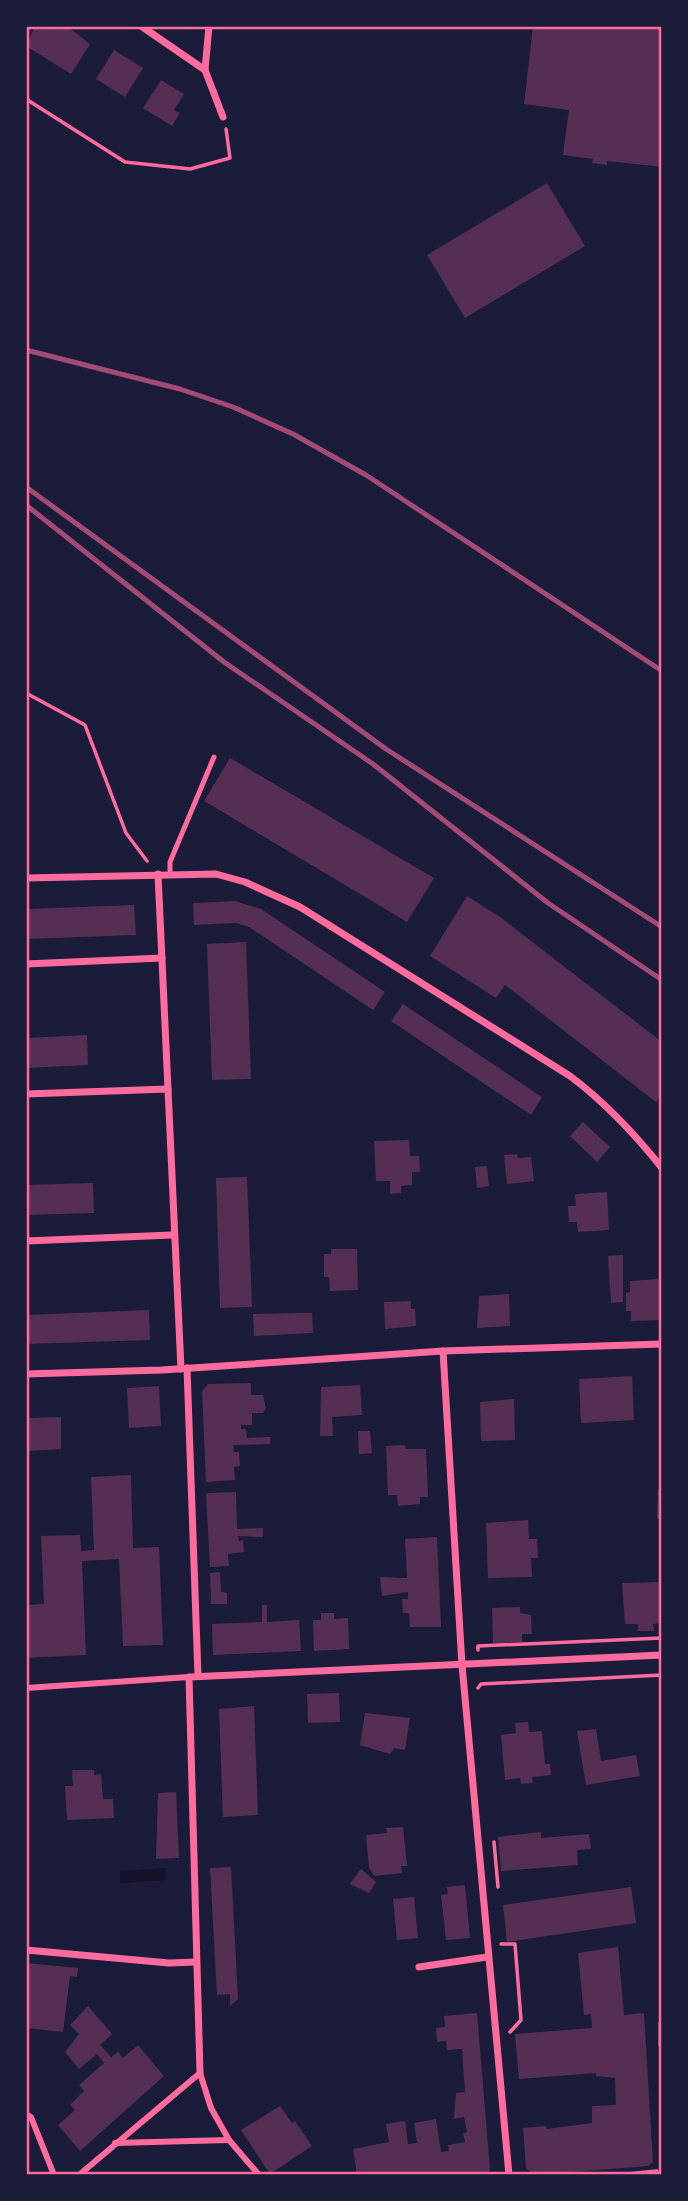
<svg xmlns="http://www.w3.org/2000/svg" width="688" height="2201" font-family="'PT Sans',sans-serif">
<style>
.water{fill:#12122b}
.building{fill:#542f53}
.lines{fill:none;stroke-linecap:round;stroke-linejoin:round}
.path{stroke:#ff6b9d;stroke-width:3.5}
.service{stroke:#ff6b9d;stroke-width:5}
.pedestrian{stroke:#ff6b9d;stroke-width:6}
.minor{stroke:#ff6b9d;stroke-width:7}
.rail{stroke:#a44b75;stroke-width:5}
.neatline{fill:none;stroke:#ff6b9d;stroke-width:2.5}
</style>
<rect width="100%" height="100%" fill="#1b1b3a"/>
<polygon class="water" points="165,1868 166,1880 120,1883 120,1871"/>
<g class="building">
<polygon points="35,26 67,26 90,44 71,74 26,46"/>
<polygon points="533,26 662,26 662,167 607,161 607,165 592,163 593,159 563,155 569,110 524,104"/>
<polygon points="114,50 143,68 125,97 96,79"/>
<polygon points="161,80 184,94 174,110 180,113 172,126 143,108"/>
<polygon points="547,183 585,246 465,318 427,255"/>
<polygon points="230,758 434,878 407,922 204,801"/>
<polygon points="467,896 500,917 662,1042 662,1094 656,1102 505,985 496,998 430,956"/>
<polygon points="235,901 261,909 385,992 373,1010 249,927 236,923 194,925 193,903"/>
<polygon points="134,905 136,935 26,939 26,909"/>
<polygon points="246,942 251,1079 212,1080 207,944"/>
<polygon points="403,1004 542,1097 531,1115 391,1021"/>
<polygon points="87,1035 88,1065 26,1068 26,1038"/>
<polygon points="583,1122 610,1147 597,1162 570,1136"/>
<polygon points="409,1140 410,1156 419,1156 420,1172 412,1172 412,1185 401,1186 401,1193 390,1194 390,1181 376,1181 374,1141"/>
<polygon points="517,1154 518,1158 531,1157 534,1181 507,1184 504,1155"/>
<polygon points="487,1166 489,1186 477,1188 475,1167"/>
<polygon points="247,1177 252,1307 220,1308 216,1178"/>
<polygon points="93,1183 94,1213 26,1215 26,1185"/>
<polygon points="607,1192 609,1230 578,1232 577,1222 569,1222 568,1206 576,1206 575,1194"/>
<polygon points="331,1249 357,1249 358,1290 330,1291 329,1277 324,1277 324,1254 331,1254"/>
<polygon points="623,1255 623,1302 611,1303 608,1256"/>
<polygon points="659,1279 661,1320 631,1321 631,1311 626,1311 626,1293 630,1292 630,1281"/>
<polygon points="509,1294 510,1326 477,1328 479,1296"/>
<polygon points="411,1301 411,1309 415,1309 416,1326 385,1329 384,1302"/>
<polygon points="149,1310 150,1340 26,1344 26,1315"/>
<polygon points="302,1313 312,1313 313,1333 254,1336 253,1314"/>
<polygon points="632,1376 634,1420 581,1423 579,1379"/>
<polygon points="251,1383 251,1395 263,1395 266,1408 263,1413 252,1413 252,1425 241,1425 241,1429 246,1429 247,1438 270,1437 270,1444 233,1445 234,1452 239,1452 240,1466 234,1467 235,1480 206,1482 202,1391 208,1384"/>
<polygon points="360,1385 362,1415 332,1417 333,1436 320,1436 321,1387"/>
<polygon points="159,1386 161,1426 129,1428 127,1388"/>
<polygon points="514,1399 515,1440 481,1441 480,1402"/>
<polygon points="61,1417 61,1449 27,1451 26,1418"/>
<polygon points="358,1431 370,1431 372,1453 359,1454"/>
<polygon points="405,1445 406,1449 426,1449 428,1497 420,1497 420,1504 398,1506 397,1495 388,1495 386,1446"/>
<polygon points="131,1475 133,1548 159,1547 163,1645 123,1646 119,1559 82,1561 86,1655 26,1658 26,1605 44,1604 41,1536 80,1535 81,1551 94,1550 91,1477"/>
<polygon points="658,1489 662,1489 662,1518 657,1519"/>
<polygon points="236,1492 237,1529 263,1528 263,1537 238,1536 239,1541 243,1540 244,1552 228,1554 229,1566 210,1567 206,1493"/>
<polygon points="528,1520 529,1539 537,1539 538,1558 531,1558 532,1577 488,1578 486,1523"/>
<polygon points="437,1537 441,1627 410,1627 409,1613 403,1613 402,1599 408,1599 408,1592 382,1596 380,1577 407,1578 405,1539"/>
<polygon points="220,1572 221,1592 227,1593 227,1604 211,1604 210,1573"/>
<polygon points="662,1582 662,1623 653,1624 654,1631 638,1631 638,1624 625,1624 622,1583"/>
<polygon points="262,1605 267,1605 267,1622 299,1620 301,1651 213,1655 212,1624 262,1622"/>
<polygon points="520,1607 520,1613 531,1615 532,1634 522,1634 522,1642 493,1643 492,1608"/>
<polygon points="321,1613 334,1613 334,1619 348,1618 349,1649 314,1651 313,1620 321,1620"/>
<polygon points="339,1693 340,1722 308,1723 307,1694"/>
<polygon points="254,1706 258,1815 223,1817 219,1709"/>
<polygon points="365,1713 410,1718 405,1750 394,1748 390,1754 360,1745"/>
<polygon points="528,1722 529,1732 542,1731 545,1764 550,1764 551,1775 532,1777 533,1783 521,1784 520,1778 505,1780 501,1735 516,1733 515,1723"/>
<polygon points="596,1729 601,1761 636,1755 640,1776 586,1785 577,1731"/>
<polygon points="72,1770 94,1770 94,1775 101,1774 103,1799 113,1799 114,1818 67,1820 65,1786 73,1786"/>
<polygon points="176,1792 179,1858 156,1859 158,1793"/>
<polygon points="403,1827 407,1866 401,1866 402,1873 374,1876 369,1868 366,1835 387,1833 386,1828"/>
<polygon points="541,1832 541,1838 589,1834 591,1849 577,1850 578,1865 501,1871 498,1837"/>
<polygon points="231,1867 238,1999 230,2006 230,1994 217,1995 210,1868"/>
<polygon points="361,1869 376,1882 369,1893 350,1884"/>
<polygon points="465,1885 470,1938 446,1940 441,1895 448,1894 447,1887"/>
<polygon points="631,1887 636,1923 507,1942 503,1905"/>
<polygon points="414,1897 418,1938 397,1940 393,1899"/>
<polygon points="618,1947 624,2015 644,2013 653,2162 648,2166 534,2175 526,2168 523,2128 546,2126 547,2129 592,2123 592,2106 616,2105 615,2078 596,2076 596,2073 519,2079 515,2034 592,2028 591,2014 584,2015 578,1953"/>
<polygon points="26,1963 78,1968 77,1977 70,1976 63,2032 26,2028"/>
<polygon points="88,2006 112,2034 100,2045 111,2057 118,2052 123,2058 138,2045 164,2076 80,2151 58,2125 75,2110 70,2105 84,2091 79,2085 104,2063 97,2054 79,2069 65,2052 79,2034 70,2025"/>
<polygon points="477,2013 490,2170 486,2175 357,2175 353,2149 389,2142 386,2124 405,2121 408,2144 417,2143 414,2123 436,2119 441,2152 449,2151 448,2145 465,2142 463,2133 467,2132 464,2117 454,2119 456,2093 465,2092 462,2049 447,2050 446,2041 437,2042 436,2028 445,2027 444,2016"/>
<polygon points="280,2106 292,2123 295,2121 312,2146 270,2174 241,2130"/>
</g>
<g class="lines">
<g class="path">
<polyline points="26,99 125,162 190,169 230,158 226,129"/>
<polyline points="26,693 85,725 126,833 147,861"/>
<polyline points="478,1650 478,1646 662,1638"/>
<polyline points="478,1688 481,1684 662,1675"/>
<polyline points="494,1842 498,1887"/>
<polyline points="501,1944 515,1944 521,2020 510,2032"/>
<polyline points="616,2175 657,2171"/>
</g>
<polyline class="service" points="170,874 170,862 214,757"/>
<g class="pedestrian">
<polyline points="26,1688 189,1677"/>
<polyline points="26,2114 31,2117 54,2175"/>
<polyline points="115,2143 229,2140"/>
<polyline points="79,2175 200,2073 211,2108 229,2140 259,2175"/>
</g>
<g class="minor">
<polyline points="141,26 205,70"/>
<polyline points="209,26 205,70 223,117"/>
<polyline points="158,874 181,1369"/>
<path d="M 26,878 L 216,874 L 245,882 L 300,907 L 570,1076 C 606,1103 634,1133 662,1168"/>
<polyline points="26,964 162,958"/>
<polyline points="26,1094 168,1089"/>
<polyline points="26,1241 172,1235"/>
<polyline points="443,1351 462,1665 509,2175"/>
<polyline points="187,1368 198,1676"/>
<polyline points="26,1374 162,1370 443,1351 662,1344"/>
<polyline points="26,1950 169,1963 196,1962"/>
<polyline points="419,1967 487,1957"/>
<polyline points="662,2024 662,2045"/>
<polyline points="200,2073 189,1677 662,1655"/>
</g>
<g class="rail">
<polyline points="26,350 180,389 233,407 293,434 366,475 662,671"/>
<polyline points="26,487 386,749 662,927"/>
<polyline points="26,505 224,662 373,764 548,903 662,980"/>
</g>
</g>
<rect width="688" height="2201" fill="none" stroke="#1b1b3a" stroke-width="56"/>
<rect x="28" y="28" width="632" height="2145" class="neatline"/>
</svg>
